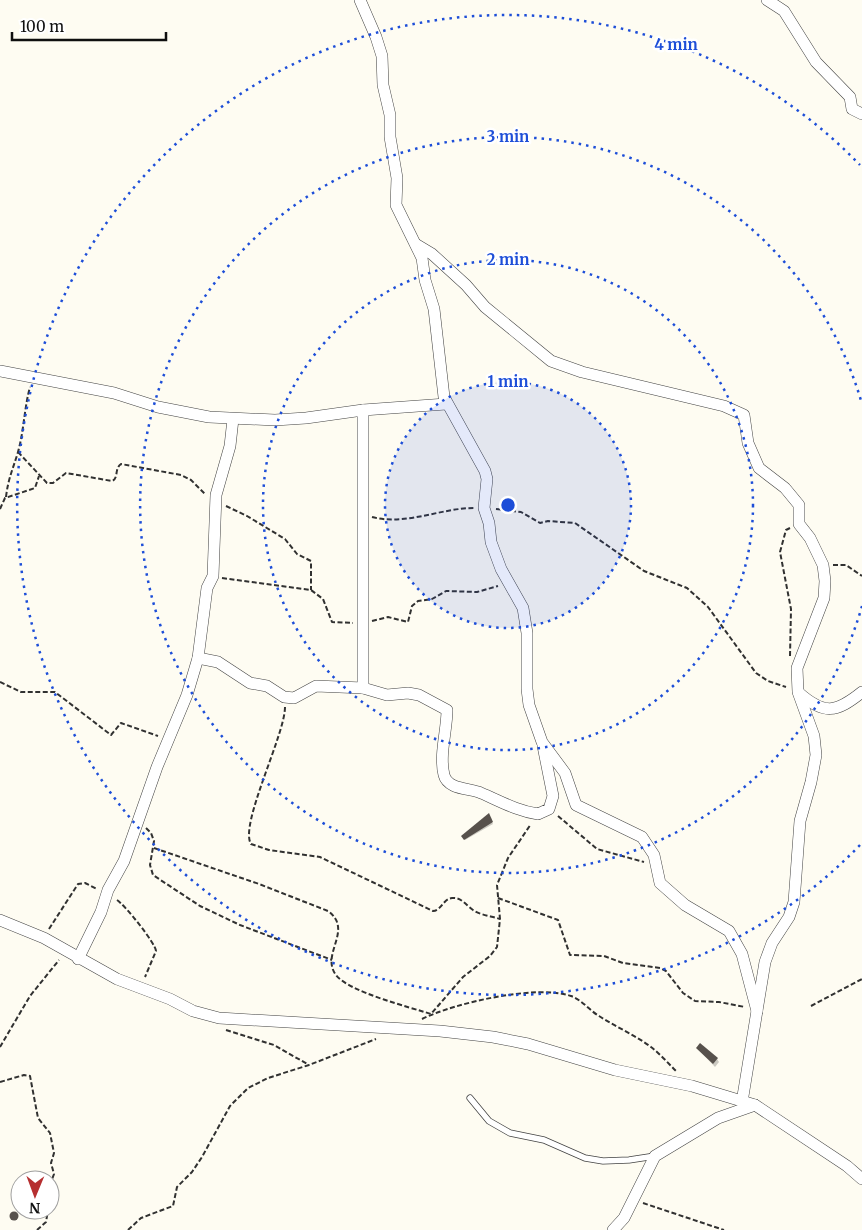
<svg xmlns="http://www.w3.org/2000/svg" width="862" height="1230" font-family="Merriweather,serif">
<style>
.shadow{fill:#0003}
.building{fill:#57514c}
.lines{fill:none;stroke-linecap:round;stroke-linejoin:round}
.service-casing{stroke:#424242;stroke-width:7}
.minor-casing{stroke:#424242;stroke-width:12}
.path{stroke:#313131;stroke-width:2;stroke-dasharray:5 2.5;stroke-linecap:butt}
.service{stroke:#fff;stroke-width:5.5}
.minor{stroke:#fff;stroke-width:11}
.ring{fill:none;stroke:#1d4ed8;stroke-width:2.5;stroke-dasharray:2.5 5}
.centre{fill:#1d4ed8;stroke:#fff;stroke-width:2.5}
.ring-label{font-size:15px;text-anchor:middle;font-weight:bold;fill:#1d4ed8;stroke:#fff;stroke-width:5;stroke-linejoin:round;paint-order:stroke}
</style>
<rect width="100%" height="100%" fill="#fefcf2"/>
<g class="shadow">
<polygon points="488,815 493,824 465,840 463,836"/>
<polygon points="697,1048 717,1059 719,1062 715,1067"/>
<polygon points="14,1213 18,1218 15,1221 11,1215"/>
</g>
<g class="building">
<polygon points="489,813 493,822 464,840 461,836"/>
<polygon points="700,1043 718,1058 713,1064 696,1048"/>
<circle cx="14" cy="1216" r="4.5"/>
</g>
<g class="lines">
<g class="service-casing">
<polyline id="service" points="470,1098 489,1121 510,1133 544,1140 585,1158 603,1161 629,1160 655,1156"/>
</g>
<g class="minor-casing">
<g id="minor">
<polyline points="360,0 376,37 382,56 383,85 390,115 390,137 397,178 396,205 422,258 425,280 434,309 444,397 485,471 487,479 484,508 489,523 491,542 501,569 523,608 527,633 527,689 529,705 542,742 565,773 576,805 642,837 654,855 660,883 685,905 729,931 742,954 757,1011"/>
<polyline points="767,0 784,11 816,62 850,97 852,109 862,114"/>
<polyline points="417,245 432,254 466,285 485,307 551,361 582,372 724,406 744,415 748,443 759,468 785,488 799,505 799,524 810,538 823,565 825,581 824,598 797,668 798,692 814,736 816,755 811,782 800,821 794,902 789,917 772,943 765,962 742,1102"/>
<polyline points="0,371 114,393 158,407 209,417 275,420 306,418 363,410 446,404"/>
<path d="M 198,658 L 218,662 L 250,683 L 267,686 L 284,697 L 294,698 L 316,686 L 363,688 L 387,695 L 408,693 L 419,695 L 447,710 C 447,730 439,755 444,775 C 448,790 470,788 481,793 C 500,801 517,811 538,814 L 549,809 L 553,796 L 543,746"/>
<polyline points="363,688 363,410"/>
<path d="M 799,693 C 824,715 836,713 862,692"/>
<polyline points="0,920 44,938 117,979 170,999 193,1011 219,1018 440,1031 493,1037 528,1044 615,1070 692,1086 755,1105 847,1166 862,1179"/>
<polyline points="78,959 101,912 108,890 124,861 157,767 187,695 198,658 207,588 213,576 216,495 230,446 233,419"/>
<polyline points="613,1230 624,1218 655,1156 718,1118 755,1105"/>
</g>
</g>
<g class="path">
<path d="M 18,452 L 47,483 L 53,483 L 66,473 L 112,481 C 119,478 114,469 121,464 L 181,475 L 191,480 L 205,494"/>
<path d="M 6,497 C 8,479 13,469 18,452 C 24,431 24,409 30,387"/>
<polyline points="226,506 247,516 285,539 297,554 311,561 311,590"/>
<polyline points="0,509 5,498 35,488 39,476"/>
<polyline points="496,509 521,512 540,523 548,521 575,523 644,571 687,588 708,607 756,673 768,681 786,687"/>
<path d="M 372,517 C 405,526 441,508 474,508"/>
<polyline points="833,565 846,565 862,576"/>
<polyline points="222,578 311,590 323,599 332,622 353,623"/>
<polyline points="372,621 388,617 408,622 412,606 418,601 432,599 446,591 477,592 498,586"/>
<polyline points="790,656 791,609 780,552 786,530 790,528"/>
<polyline points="0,682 21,692 55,692 111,735 121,723 158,736"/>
<path d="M 285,707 C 285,735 239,825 251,844 L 269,850 L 320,857 L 433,911 C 442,910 443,899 452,898 C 461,897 466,905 473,910 C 480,915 491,916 500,919"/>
<polyline points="558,816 597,849 644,862"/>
<polyline points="146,828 151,833 154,841 150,865 153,875 200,906 240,925 332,960"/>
<path d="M 154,848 L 259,884 L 328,911 C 354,930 320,954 336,975 C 349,992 409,1007 431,1014 L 463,977 L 490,956 L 497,947 L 500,919 L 497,885 L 508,858 L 531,824"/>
<polyline points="498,898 558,920 570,955 604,956 623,963 660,968 666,971 683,993 695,1001 719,1002 745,1007"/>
<path d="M 117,900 C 125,905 156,944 156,951 L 145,977"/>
<polyline points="49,929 78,884 85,883 97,889"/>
<polyline points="811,1006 862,979"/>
<path d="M 422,1019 C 455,1003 536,984 571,996 C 582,1000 589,1010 599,1016 C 616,1027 635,1035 651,1047 C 660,1054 668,1063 676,1071"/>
<polyline points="226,1030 274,1045 309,1065"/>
<polyline points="0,1047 30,996 59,960"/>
<polyline points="0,1082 24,1075 30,1076 38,1118 50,1133 54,1153 51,1163 54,1174 50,1185"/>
<polyline points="643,1203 724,1230"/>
<polyline points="37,1230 46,1222 48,1210"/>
<polyline points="128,1230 141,1218 173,1206 177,1187 192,1172 202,1157 230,1106 248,1088 268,1078 309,1065 376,1039"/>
</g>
<use href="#service" class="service"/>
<use href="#minor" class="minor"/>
</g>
<circle cx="508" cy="505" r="123" fill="#1d4ed8" fill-opacity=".12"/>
<g class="ring">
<circle cx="508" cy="505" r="123"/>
<circle cx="508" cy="505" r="245"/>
<path d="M862 606A368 368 0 1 1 862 404"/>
<path d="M860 845A490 490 0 1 1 860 165"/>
</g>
<circle cx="508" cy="505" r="8" class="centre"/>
<g class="ring-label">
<text x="676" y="50">4 min</text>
<text x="508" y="142">3 min</text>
<text x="508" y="265">2 min</text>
<text x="508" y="387">1 min</text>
</g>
<g transform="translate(35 1195) rotate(181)"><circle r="24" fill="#ffffff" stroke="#9f9f9f"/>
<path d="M0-4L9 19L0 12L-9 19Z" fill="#b62f30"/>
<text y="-8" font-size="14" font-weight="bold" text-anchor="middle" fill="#0f0f0f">N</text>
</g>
<path d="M12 32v8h154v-8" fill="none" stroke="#0f0f0f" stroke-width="2.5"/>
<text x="20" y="32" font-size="15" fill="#0f0f0f" stroke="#ffffff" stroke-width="4" paint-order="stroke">100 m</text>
</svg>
